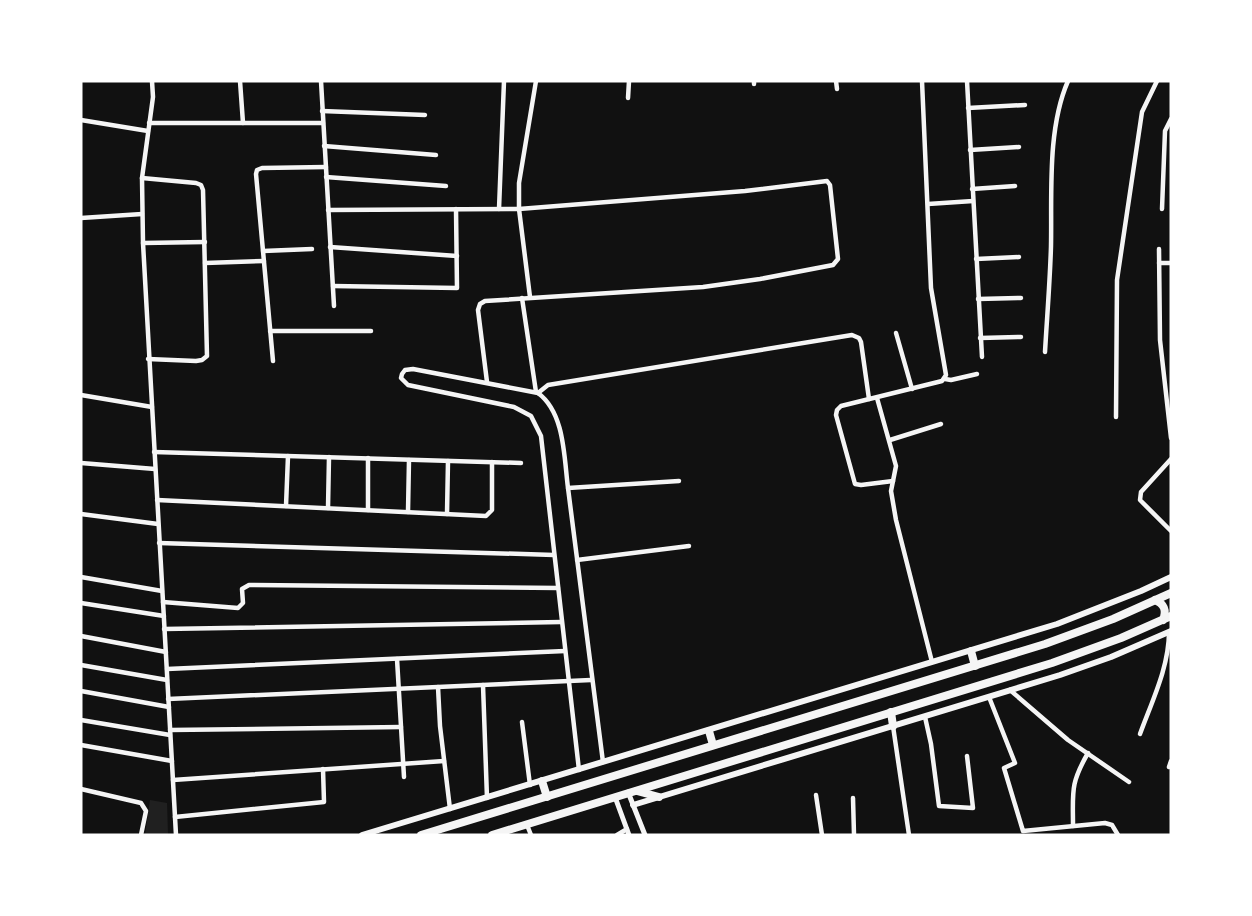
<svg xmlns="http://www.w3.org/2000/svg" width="1252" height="916" font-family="Arial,sans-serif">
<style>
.green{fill:#202020}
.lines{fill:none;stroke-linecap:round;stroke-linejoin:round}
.minor{stroke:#f5f5f5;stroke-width:4.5}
.tertiary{stroke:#f5f5f5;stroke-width:5}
.secondary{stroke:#f5f5f5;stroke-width:6}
.trunk{stroke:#f5f5f5;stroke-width:8}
</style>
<rect width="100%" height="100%" fill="#111"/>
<polygon class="green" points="150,800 167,803 168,835 145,835"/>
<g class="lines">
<g class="minor">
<polyline points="152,81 153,97 142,178 143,243 176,835"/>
<polyline points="240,81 243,123"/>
<polyline points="321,81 334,306"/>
<polyline points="836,81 837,89"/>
<polyline points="967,81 982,357"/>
<polyline points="754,84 754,81"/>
<polyline points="628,98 629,81"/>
<polyline points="968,108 1025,105"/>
<polyline points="322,111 425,115"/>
<polyline points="81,120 148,131"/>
<polyline points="149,123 323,123"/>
<polyline points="324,146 436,155"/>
<polyline points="970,150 1019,147"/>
<polyline points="326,177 446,186"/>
<polyline points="142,178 196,183 201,185 203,190 207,356 202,360 196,361 148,359"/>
<polyline points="972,189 1015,186"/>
<polyline points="928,204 973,201"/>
<polyline points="499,209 504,81"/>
<polyline points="1162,209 1165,131 1171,119"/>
<polyline points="328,210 519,209 745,191 827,181 830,185 838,259 833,265 760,279 703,287 485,301 480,304 478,310 487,382"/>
<polyline points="81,218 142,214"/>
<polyline points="143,243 205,242"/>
<polyline points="330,247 457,256"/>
<polyline points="1159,249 1160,340 1171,438"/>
<polyline points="263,251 312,249"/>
<polyline points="976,259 1019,257"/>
<polyline points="205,263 264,261"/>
<polyline points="1159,263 1171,263"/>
<polyline points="333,286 457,288 456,209"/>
<polyline points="530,297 519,209 519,183 536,81"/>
<polyline points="522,298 536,392"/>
<polyline points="978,299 1021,298"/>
<polyline points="270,331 371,331"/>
<polyline points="896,333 912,389"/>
<polyline points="980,338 1021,337"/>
<path d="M 1045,352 C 1047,317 1050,281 1051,246 C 1052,194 1047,129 1068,81"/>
<polyline points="273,361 256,174 257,170 262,168 326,167"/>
<polyline points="945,379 951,380 977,374"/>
<polyline points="538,393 548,385 852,335 859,338 861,342 869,399"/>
<polyline points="81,395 152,407"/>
<polyline points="877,398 896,466 891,491 896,520 932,662"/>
<polyline points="1116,417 1117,280 1142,112 1157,81"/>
<polyline points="890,440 941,424"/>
<polyline points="154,452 521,463"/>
<polyline points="368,458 368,510"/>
<polyline points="1171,459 1141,492 1140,500 1171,531"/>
<polyline points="81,463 155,469"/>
<polyline points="893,481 861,485 855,484 836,415 837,410 841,406 938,382 942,381 946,375 931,288 922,81"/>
<polyline points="568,488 679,481"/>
<polyline points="157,500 486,516 492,510 492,462"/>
<polyline points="286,506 288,456"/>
<polyline points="328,508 329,457"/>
<polyline points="408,512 409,460"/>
<polyline points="81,514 158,524"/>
<polyline points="447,514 448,461"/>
<polyline points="159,543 554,555"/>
<polyline points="577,560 689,546"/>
<polyline points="81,577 162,591"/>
<polyline points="163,602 238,608 243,603 242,589 249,585 558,588"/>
<polyline points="81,603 164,616"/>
<polyline points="164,629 561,622"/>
<polyline points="81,636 166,652"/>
<polyline points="397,659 404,777"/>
<polyline points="81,665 167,680"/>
<polyline points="167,669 565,651"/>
<polyline points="483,685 487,798"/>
<polyline points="438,687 440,726 450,809"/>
<polyline points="1010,690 1068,740 1129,782"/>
<polyline points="81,691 169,707"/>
<polyline points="989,697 1015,763 1004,768 1023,831 1105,823 1112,825 1118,835"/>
<polyline points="168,699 591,680"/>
<polyline points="925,717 931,744 939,806 973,808 967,756"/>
<polyline points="81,720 170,735"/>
<polyline points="522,722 530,785"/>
<polyline points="893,726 909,835"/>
<polyline points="170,730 401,727"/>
<path d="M 1140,734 C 1152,701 1169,667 1169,632"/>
<polyline points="81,745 172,761"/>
<polyline points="1169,767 1171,761"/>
<path d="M 579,770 L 541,436 L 531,416 L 514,407 L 408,385 L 401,378 L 402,374 L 405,370 L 413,369 L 538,393 C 565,413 564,458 568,488 L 603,762"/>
<polyline points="173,780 444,761"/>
<polyline points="81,789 141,803 146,811 141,835"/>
<polyline points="816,795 822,835"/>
<polyline points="853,798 854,835"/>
<polyline points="175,817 324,802 323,769"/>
<polyline points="527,825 531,835"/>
<path d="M 1073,826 C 1073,792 1070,784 1088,753"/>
<polyline points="617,835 627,829"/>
</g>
<g class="tertiary">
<polyline points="628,792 645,835"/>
<polyline points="615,797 629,835"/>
</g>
<g class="secondary">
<polyline points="633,805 1060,675 1111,657 1171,631"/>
<polyline points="362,835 1057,624 1141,591 1171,577"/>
</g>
<g class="trunk">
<path d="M 1155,600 C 1164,604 1167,610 1163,620"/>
<polyline points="971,651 975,666"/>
<polyline points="891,712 893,726"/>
<polyline points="709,731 713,745"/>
<polyline points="542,781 547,797"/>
<polyline points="637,791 659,797"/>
<polyline points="421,835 1045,644 1113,619 1171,593"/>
<polyline points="492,835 1052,663 1121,638 1171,616"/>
</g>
</g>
<rect width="1252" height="916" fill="none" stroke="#ffffff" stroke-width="165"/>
</svg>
